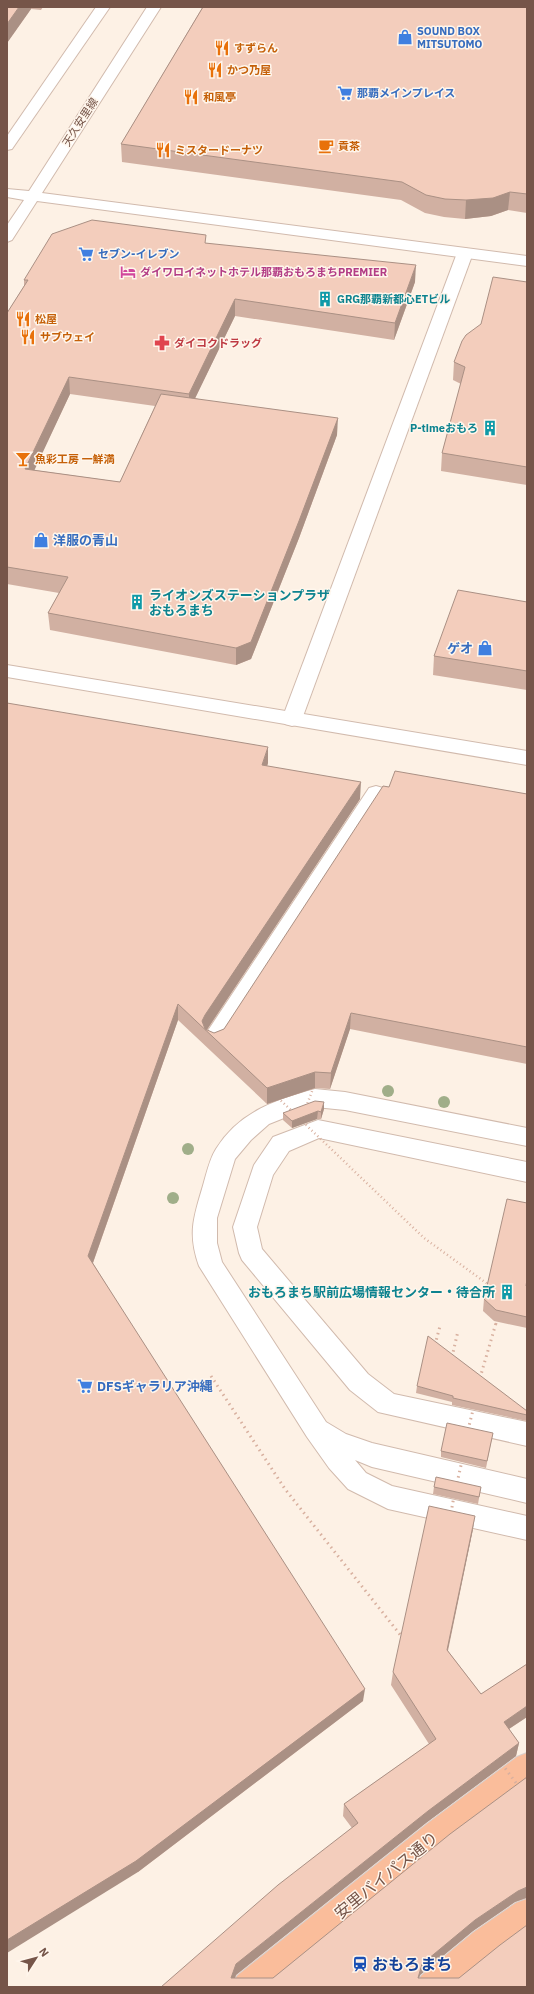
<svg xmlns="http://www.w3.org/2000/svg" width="534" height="1994" font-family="'IBM Plex Sans','Noto Sans JP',sans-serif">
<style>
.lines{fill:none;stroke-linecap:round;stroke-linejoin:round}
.service-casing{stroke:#d1baad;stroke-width:2}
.pedestrian-casing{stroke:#d1baad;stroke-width:2}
.minor-casing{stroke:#d1baad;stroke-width:2}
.tertiary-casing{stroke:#d1baad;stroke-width:2}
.trunk-casing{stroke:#d9cfcc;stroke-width:2}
.path{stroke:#d8b09f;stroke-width:3;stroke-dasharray:1.5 4;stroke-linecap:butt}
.service{fill:#fff;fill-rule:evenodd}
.pedestrian{fill:#fff;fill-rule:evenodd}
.minor{fill:#fff;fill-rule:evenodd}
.tertiary{fill:#fff;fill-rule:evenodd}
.trunk{fill:#fabd9b;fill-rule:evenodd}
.path-bridge-far1{stroke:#d8b09f;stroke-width:2.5;stroke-dasharray:1 3;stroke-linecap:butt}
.path-bridge{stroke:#d8b09f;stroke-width:3;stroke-dasharray:1.5 4;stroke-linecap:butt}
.tree{fill:#a0ae89}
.wall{fill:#d1b0a2;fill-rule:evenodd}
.shaded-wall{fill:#aa9084}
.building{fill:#f3cdbc;stroke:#aa9084}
.labels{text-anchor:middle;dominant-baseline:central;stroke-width:3;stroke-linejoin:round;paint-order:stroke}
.far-shop-label{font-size:11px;font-weight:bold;fill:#366cbe;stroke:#fff6ec;text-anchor:start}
.far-food-label{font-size:11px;font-weight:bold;fill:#c56008;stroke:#fff6ec;text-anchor:start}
.far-street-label{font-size:11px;fill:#765549;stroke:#fff6ec}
.far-hotel-label{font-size:11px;font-weight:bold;fill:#b23c85;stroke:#fff6ec;text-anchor:start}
.far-culture-label{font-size:11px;font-weight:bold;fill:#0d838f;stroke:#fff6ec;text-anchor:start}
.far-health-label{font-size:11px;font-weight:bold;fill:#be3a42;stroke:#fff6ec;text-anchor:start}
.shop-label{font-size:13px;font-weight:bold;fill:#366cbe;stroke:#fff6ec;text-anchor:start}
.culture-label{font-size:13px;font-weight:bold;fill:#0d838f;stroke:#fff6ec;text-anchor:start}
.near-street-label{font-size:16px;fill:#765549;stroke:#fff6ec}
.near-transit-label{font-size:16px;font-weight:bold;fill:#164399;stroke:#fff6ec;text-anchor:start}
</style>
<rect width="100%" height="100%" fill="#fdf1e5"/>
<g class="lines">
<g class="service-casing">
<polygon id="service" points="318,1120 527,1162 527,1182 319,1138 289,1151 273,1175 257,1227 262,1249 368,1374 394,1394 527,1422 527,1446 378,1412 350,1390 242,1260 239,1253 233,1227 254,1165 273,1137"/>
</g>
<g class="pedestrian-casing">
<polygon id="pedestrian" points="376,786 383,788 386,793 223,1044 215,1047 207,1044 204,1038 207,1032 369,788"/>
</g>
<g class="minor-casing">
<g id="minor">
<polygon points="465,248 470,250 473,253 302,719 299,724 292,726 285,724 282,719 457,253 460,250"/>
<path d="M 315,1089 L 345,1092 L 527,1128 L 527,1146 L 345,1110 L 315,1107 L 299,1112 L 269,1124 L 251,1140 L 235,1159 L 217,1218 L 217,1243 L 222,1262 L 326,1422 L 346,1434 L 372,1443 L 527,1479 L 527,1503 L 372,1467 L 355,1460 L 366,1473 L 392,1486 L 527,1516 L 527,1540 L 388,1509 L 348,1489 L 329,1468 L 307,1437 L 199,1266 C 188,1235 193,1219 202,1189 C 206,1176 209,1160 216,1149 C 239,1112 275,1100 315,1089 Z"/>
</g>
</g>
<g class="tertiary-casing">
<g id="tertiary">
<polygon points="96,7 110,7 12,149 7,150 7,136"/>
<polygon points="147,7 161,7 42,193 527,256 527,266 37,201 12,240 7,242 7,225 24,200 7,197 7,189 29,191"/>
<polygon points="7,665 527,751 527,765 7,677"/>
</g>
</g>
<g class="trunk-casing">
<g id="trunk">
<polygon points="527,1753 527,1785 447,1844 272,1987 233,1987 237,1976 427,1824 517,1757"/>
<polygon points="527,1899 527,1932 496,1954 456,1987 417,1987 421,1976 474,1932 516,1903"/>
</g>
</g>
<g class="path">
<polyline points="435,1345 440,1326"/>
<polyline points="452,1357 458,1331"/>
<polyline points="211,1376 285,1489 402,1637"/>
</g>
<use href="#service" class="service"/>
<use href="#pedestrian" class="pedestrian"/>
<use href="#minor" class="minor"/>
<use href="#tertiary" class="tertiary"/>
<use href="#trunk" class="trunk"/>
<g class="path-bridge-far1">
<polyline points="278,1098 292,1111"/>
<polyline points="306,1107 314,1086"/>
<polyline points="303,1122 424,1238 489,1285"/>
<polyline points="496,1324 497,1319"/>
</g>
<g class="path-bridge">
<polyline points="480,1378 496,1323"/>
<polyline points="468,1430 474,1406"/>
<polyline points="457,1483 462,1461"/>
<polyline points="451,1513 454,1496"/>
<polyline points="502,1764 519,1787"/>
</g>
</g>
<g class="tree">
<circle cx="388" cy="1091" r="6"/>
<circle cx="444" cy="1102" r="6"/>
<circle cx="188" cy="1149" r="6"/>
<circle cx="173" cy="1198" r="6"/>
</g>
<g class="wall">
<polygon points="7,7 43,7 41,10 31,9 7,43"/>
<polygon points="202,7 527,7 527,213 508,210 491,216 465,219 444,217 425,213 401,200 122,162 121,144 202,8"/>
<path d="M 206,243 L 415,282 L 394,340 L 235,316 L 195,398 L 337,435 L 299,538 L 251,659 L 236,665 L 50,630 L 48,613 L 59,593 L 7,584 L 7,313 L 24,286 L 24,280 ZM 70,394 L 155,406 L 120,482 L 34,470 Z"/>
<polygon points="527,282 527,485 441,471 442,453 461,384 453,380 454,362 481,324"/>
<polygon points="527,602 527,690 433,675 434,656"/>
<polygon points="7,703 268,763 267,766 360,799 207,1030 214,1033 224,1029 389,787 527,794 527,1064 350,1029 330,1089 315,1088 267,1104 178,1020 93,1263 363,1701 138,1872"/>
<polygon points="324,1109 321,1119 317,1119 292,1128 283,1120 283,1113"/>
<polygon points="526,1285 527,1285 527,1328 494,1321 483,1311 484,1299"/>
<polygon points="417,1386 527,1415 527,1421 452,1405 452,1402 416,1393"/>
<polygon points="493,1433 486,1468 441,1457 441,1451"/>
<polygon points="434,1487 481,1487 478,1504 433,1494"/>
<polygon points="473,1529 448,1651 481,1694 527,1664 527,1717 509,1729 519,1743 516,1756 426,1823 236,1975 235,1978 273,1978 527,1777 527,1898 515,1902 473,1931 420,1975 419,1978 527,1987 161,1987 352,1828 343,1816 344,1804 429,1744 391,1685 393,1672"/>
</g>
<g class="shaded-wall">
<polygon points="19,7 31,7 31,9 7,43 7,24"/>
<polygon points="510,192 508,210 491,216 465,219 466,200"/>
<polygon points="416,265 415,282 394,340 395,323"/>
<polygon points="235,299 235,316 189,411 189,394"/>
<polygon points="69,377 70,394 27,486 25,469"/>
<polygon points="338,418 337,435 299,538 251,659 236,665 236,648"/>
<polygon points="268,747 268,763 262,782 262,765"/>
<polygon points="361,782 360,799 206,1031 202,1021 205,1015"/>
<polygon points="178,1004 178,1020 90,1271 88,1256"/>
<polygon points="351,1013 350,1029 330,1089 331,1073"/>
<polygon points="315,1072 315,1088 267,1104 267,1088"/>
<polygon points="324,1102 324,1109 321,1119 321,1112"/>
<polygon points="318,1111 317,1119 292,1128 292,1121"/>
<polygon points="475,1516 473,1529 445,1663 447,1650"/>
<polygon points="365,1689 363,1701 138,1872 7,1953 7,1940"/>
<polygon points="527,1706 527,1717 501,1734 504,1722"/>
<polygon points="519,1743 516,1756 426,1823 236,1975 232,1987 231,1978 236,1964 428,1811"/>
<polygon points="527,1887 526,1898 515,1902 473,1931 420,1975 416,1987 418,1978 422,1964 475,1920 518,1891"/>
</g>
<g class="building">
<polygon points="7,7 19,7 7,24"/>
<polygon points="203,7 527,7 527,194 510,192 493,198 466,200 445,199 426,195 402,182 121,144"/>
<polygon points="92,220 206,235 205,243 416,265 395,323 235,299 189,394 69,377 25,469 120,482 161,394 338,418 299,521 251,642 236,648 48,613 68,577 7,567 7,313 28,280 24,280 52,234"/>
<polygon points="493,277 527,282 527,467 442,453 465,367 454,362 462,341 466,335 481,324"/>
<polygon points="458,590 527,602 527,671 434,656"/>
<polygon points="7,703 268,747 262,765 361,782 205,1015 202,1021 205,1029 214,1033 224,1029 383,786 389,787 395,771 527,794 527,1047 351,1013 331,1073 315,1072 267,1088 178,1004 88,1256 365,1689 136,1861 7,1940"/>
<polygon points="315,1101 324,1102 321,1112 318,1111 292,1121 283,1113"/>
<polygon points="507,1199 527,1203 527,1279 526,1286 527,1285 527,1317 496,1310 484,1299"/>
<polygon points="428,1336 527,1411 527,1415 453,1398 453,1396 417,1386"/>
<polygon points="447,1423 493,1433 487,1461 441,1451"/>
<polygon points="436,1477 481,1487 479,1497 434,1487"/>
<polygon points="429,1506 475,1516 447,1650 481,1694 527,1664 527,1706 504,1722 519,1743 428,1811 236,1964 231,1978 273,1978 450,1834 527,1777 527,1887 518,1891 475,1920 422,1964 418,1978 459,1978 500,1945 527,1925 527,1987 161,1987 278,1885 358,1823 344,1804 436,1739 393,1672"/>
</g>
<defs>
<g id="shop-bare" transform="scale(1.2)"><path d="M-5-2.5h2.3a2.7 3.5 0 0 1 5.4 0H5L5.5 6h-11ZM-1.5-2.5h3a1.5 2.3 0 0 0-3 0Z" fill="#3f7fe0" stroke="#fff6ec" stroke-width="2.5" paint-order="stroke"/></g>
<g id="restaurant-bare" transform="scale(1.2)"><path d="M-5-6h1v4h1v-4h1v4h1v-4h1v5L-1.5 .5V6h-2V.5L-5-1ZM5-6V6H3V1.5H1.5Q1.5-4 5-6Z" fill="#e8710a" stroke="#fff6ec" stroke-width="2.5" paint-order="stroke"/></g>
<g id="supermarket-bare" transform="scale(1.2)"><path d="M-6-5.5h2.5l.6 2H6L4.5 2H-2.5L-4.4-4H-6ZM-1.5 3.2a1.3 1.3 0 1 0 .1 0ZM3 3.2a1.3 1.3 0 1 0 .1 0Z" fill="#3f7fe0" stroke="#fff6ec" stroke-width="2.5" paint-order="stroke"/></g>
<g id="cafe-bare" transform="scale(1.2)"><path d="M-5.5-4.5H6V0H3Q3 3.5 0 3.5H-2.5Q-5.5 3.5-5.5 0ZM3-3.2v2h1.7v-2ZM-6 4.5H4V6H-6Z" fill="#e8710a" stroke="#fff6ec" stroke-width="2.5" paint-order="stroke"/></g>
<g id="hotel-bare" transform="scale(1.2)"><path d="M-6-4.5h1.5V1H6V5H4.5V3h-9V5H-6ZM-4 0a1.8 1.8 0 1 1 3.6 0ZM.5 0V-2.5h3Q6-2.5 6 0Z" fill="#d1479c" stroke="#fff6ec" stroke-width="2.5" paint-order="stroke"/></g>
<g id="building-bare" transform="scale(1.2)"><path d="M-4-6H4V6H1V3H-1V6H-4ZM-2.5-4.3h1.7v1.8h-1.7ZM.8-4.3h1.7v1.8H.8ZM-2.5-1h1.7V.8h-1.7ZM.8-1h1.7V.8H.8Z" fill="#0f9aa8" stroke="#fff6ec" stroke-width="2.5" paint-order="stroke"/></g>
<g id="pharmacy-bare" transform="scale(1.2)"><path d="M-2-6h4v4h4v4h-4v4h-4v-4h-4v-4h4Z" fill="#e0444e" stroke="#fff6ec" stroke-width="2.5" paint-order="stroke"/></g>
<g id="bar-bare" transform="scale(1.2)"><path d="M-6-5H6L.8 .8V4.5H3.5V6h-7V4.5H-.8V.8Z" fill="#e8710a" stroke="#fff6ec" stroke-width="2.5" paint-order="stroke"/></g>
<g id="station-bare" transform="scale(1.2)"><path d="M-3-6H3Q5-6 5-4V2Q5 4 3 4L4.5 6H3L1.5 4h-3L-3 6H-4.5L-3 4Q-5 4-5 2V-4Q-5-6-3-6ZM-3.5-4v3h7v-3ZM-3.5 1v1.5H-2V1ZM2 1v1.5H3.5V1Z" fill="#1a4fb4" stroke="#fff6ec" stroke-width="2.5" paint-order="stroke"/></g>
</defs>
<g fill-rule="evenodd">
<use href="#shop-bare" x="405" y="37"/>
<use href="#restaurant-bare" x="222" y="48"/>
<use href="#restaurant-bare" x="215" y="70"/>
<use href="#supermarket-bare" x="345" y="93"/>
<use href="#restaurant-bare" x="191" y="97"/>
<use href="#cafe-bare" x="326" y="146"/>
<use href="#restaurant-bare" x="163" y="150"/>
<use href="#supermarket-bare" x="86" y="254"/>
<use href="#hotel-bare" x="128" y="272"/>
<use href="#building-bare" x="325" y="299"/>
<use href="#restaurant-bare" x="23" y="319"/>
<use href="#restaurant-bare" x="28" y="337"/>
<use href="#pharmacy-bare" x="162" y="343"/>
<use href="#building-bare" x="490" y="428"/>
<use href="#bar-bare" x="23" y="459"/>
<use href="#shop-bare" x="41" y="540"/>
<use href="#building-bare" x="137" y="602"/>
<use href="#shop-bare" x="485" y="648"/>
<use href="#building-bare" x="507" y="1292"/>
<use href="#supermarket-bare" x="85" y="1386"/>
<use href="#station-bare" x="360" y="1964"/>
</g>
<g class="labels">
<g class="far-shop-label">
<text x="417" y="31">SOUND BOX<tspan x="417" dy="13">MITSUTOMO</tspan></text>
<text x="357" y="93">那覇メインプレイス</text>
<text x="98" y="254">セブン-イレブン</text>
</g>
<g class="far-food-label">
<text x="234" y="48">すずらん</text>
<text x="227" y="70">かつ乃屋</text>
<text x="203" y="97">和風亭</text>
<text x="338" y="146">貢茶</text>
<text x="175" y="150">ミスタードーナツ</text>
<text x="35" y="319">松屋</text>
<text x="40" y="337">サブウェイ</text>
<text x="35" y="459">魚彩工房 一鮮満</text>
</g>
<g class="far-street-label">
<text transform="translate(80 122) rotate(-57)">天久安里線</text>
</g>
<g class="far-hotel-label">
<text x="140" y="272">ダイワロイネットホテル那覇おもろまちPREMIER</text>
</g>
<g class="far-culture-label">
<text x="337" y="299">GRG那覇新都心ETビル</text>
<text x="478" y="428" text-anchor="end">P-timeおもろ</text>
</g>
<g class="far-health-label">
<text x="174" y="343">ダイコクドラッグ</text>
</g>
<g class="shop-label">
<text x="53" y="540">洋服の青山</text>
<text x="473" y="648" text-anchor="end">ゲオ</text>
<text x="97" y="1386">DFSギャラリア沖縄</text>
</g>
<g class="culture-label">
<text x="149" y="595">ライオンズステーションプラザ<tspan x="149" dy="15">おもろまち</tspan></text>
<text x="495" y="1292" text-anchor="end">おもろまち駅前広場情報センター・待合所</text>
</g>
<g class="near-street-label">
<text transform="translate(386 1875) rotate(-39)">安里バイパス通り</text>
</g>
<g class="near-transit-label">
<text x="372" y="1964">おもろまち</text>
</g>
</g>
<rect width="534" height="1994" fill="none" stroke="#765549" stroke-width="16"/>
<g transform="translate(36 1958) rotate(54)" stroke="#fff6ec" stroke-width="3" paint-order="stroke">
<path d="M0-3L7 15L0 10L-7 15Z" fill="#765549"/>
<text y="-6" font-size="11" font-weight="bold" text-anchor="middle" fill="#765549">N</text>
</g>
</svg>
